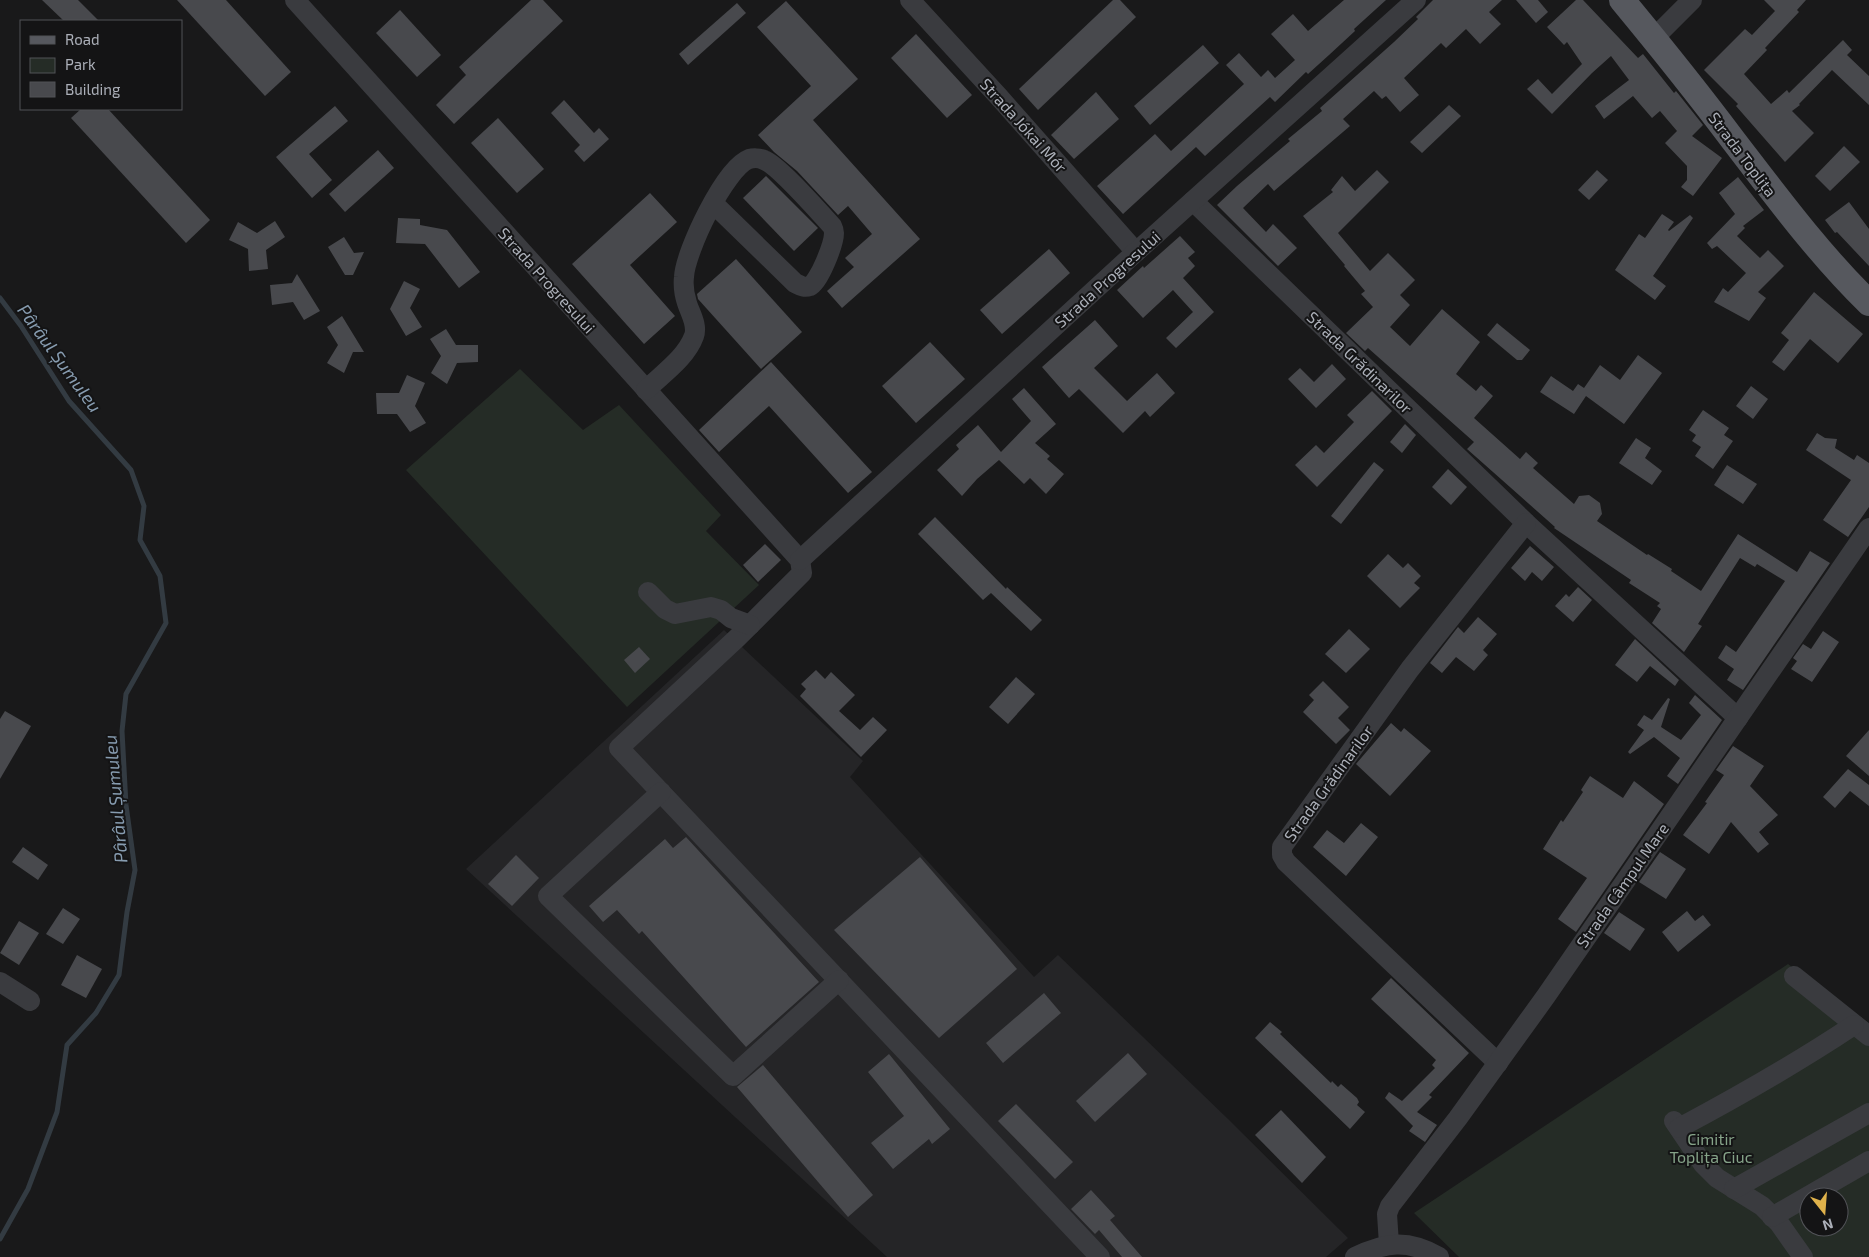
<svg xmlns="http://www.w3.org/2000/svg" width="1869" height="1257" font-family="'Exo 2',sans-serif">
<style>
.built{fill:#252527}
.green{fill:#252c26;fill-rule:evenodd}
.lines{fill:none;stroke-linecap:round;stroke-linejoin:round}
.stream{stroke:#333b42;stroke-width:5}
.building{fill:#48494d}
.minor{stroke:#3a3b3f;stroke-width:20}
.major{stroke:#56585e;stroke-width:26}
.labels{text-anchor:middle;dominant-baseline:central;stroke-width:4;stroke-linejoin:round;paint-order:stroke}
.street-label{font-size:16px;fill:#acb0b9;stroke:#141415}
.park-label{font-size:16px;fill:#85a288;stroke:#141415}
.water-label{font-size:18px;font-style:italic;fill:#879cb0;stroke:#141415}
</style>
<rect width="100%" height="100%" fill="#19191a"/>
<polygon class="built" points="724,630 863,761 850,777 1034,977 1058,955 1228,1119 1348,1238 1326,1257 887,1257 466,869"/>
<g class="green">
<polygon points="520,369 583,430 619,405 721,515 706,531 759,585 627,707 406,470"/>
<path d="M 1788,964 L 1869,1023 L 1869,1257 L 1459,1257 L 1414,1213 ZM 1809,1197 L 1839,1197 L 1839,1227 L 1809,1227 Z"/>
</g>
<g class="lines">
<polyline class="stream" points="0,298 21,326 69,401 131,470 144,506 140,540 160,576 166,623 126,694 122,731 126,805 135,870 127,912 119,975 96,1013 67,1045 57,1112 28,1189 0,1239"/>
</g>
<g class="building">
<polygon points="42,0 78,0 99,21 64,21"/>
<polygon points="177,0 226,0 291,72 265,96"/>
<polygon points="531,0 543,0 563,21 454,124 436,105 466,75 459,67"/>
<polygon points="1113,0 1120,0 1136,17 1038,110 1019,89"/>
<polygon points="1344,0 1386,0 1354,29 1355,31 1329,55 1308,74 1306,72 1275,102 1270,97 1205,156 1196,147 1123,214 1097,186 1155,134 1171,151 1244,84 1226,65 1239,53 1261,77 1268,70 1275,78 1295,60 1271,34 1293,14 1308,31"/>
<polygon points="1433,0 1502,0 1489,12 1501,24 1480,44 1466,29 1446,48 1441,43 1404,78 1419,95 1400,112 1386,96 1382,99 1374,91 1343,119 1350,126 1274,191 1268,184 1243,208 1266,232 1273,224 1297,248 1278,266 1217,205 1237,186 1290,141 1288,139 1322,111 1320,108 1394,42 1418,19 1416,17"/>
<polygon points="1516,0 1538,0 1548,12 1536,23"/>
<polygon points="1576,0 1583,0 1638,58 1643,54 1674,93 1676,91 1703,125 1692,136 1722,158 1693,196 1681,187 1687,180 1687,166 1665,143 1677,131 1660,111 1652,118 1633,96 1604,119 1595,106 1629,80 1611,56 1592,73 1552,114 1527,89 1538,79 1552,94 1582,64 1567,42 1564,45 1547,27"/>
<polygon points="1764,0 1806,0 1797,10 1799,12 1765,48 1767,50 1744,74 1771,104 1787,90 1789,93 1843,40 1852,50 1847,55 1869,76 1869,105 1832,70 1799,104 1800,105 1792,111 1814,133 1785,162 1736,106 1738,104 1704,70 1745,29 1752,35 1775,11"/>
<polygon points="786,1 858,79 813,120 920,239 842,308 827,291 854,267 845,258 872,234 848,206 838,215 797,171 774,152 758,135 811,86 757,27"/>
<polygon points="737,3 746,13 688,65 679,54"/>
<polygon points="400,10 441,55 417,77 376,33"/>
<polygon points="916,34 972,95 947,118 891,58"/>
<polygon points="1203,45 1219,63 1150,125 1134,106"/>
<polygon points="1096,92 1119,119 1074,159 1051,135"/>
<polygon points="564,100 594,133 599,128 609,139 584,162 574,151 580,145 551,113"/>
<polygon points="1449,105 1461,116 1422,153 1410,142"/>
<polygon points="335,106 348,121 309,154 332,180 312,198 276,157"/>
<polygon points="81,109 108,109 210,220 186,243 71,118"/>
<polygon points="498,118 544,169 517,193 471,143"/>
<polygon points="1844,146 1860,162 1830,191 1815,176"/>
<polygon points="378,150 394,168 345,212 329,194"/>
<polygon points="1377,170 1389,182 1338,233 1370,271 1388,253 1415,280 1400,295 1410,305 1390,327 1410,346 1442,309 1480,342 1456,374 1476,391 1481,385 1493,396 1474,418 1520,459 1526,452 1538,463 1533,468 1574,504 1579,496 1589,495 1600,503 1602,514 1597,521 1647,555 1648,554 1672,569 1671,571 1701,591 1738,534 1797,572 1810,551 1830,563 1743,690 1727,680 1734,669 1718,658 1726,645 1736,652 1785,581 1757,564 1755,567 1740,558 1698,624 1702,626 1684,652 1652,623 1661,609 1657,606 1660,603 1629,583 1631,580 1554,528 1555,527 1467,449 1474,442 1368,348 1365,351 1346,333 1373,307 1361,294 1365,291 1344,266 1345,265 1303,216 1333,192 1331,190 1342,176 1355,191"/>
<polygon points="1597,170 1608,180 1589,200 1578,190"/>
<polygon points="766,176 818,228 794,251 743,198"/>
<polygon points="1738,177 1764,210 1743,226 1745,228 1737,236 1760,258 1768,250 1784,266 1758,292 1766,298 1749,321 1714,302 1723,288 1728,292 1746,273 1717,246 1712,249 1707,243 1735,214 1719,193"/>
<polygon points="650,193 677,222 630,265 675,316 644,344 572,264"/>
<polygon points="1849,202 1869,229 1869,266 1837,232 1835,233 1825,220"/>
<polygon points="1662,214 1674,222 1668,230 1669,231 1690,215 1693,218 1653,276 1666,286 1655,300 1615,270 1639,234 1645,238"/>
<polygon points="398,218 420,219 420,225 447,230 480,272 459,288 425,244 396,243"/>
<polygon points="275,221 285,237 266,250 268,269 249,271 248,249 229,240 238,222 257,233"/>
<polygon points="1180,236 1195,252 1188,258 1195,266 1183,278 1214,312 1176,348 1166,338 1193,312 1173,290 1143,318 1117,290 1143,266 1144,268"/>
<polygon points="344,237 354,253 364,252 353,275 345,275 328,247"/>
<polygon points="1049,249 1070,273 1002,334 980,310"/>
<polygon points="736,259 802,332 761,369 698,299 697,294"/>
<polygon points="297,274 320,311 304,320 293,302 272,305 270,285 292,283"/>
<polygon points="404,281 420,289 410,308 422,327 406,336 390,309"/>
<polygon points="1814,292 1863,334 1838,363 1810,339 1784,371 1772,362 1789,340 1781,333"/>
<polygon points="342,316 364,352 353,352 344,373 327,363 338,345 327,327"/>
<polygon points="1095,320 1118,346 1094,368 1127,401 1157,373 1175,393 1150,417 1145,411 1123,433 1079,389 1069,398 1042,367"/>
<polygon points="1497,323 1530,350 1522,360 1517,360 1487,335"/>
<polygon points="446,329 456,345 478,345 478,362 457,363 447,384 431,373 441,356 430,339"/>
<polygon points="930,342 965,379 916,423 882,386"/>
<polygon points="1638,355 1662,373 1624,424 1586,396 1574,414 1540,392 1551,376 1573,391 1578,384 1584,388 1600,365 1620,380"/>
<polygon points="771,362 872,472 848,493 769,406 719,452 699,430"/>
<polygon points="1332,364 1346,379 1316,408 1288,379 1300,368 1314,382"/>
<polygon points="407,375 425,383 415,406 426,423 410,432 397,414 377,414 376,393 399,393"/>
<polygon points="1751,386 1768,399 1753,419 1736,406"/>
<polygon points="1024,388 1056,424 1035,443 1050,456 1047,459 1064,474 1046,494 1030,478 1024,484 999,460 977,479 962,496 937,470 959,449 956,445 978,425 1001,452 1031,421 1012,399"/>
<polygon points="1372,391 1392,411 1317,487 1295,465 1316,445 1324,453 1354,422 1347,415"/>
<polygon points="1703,410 1729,428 1724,435 1733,441 1713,469 1695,456 1701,447 1692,441 1696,435 1689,430"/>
<polygon points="1405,424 1416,435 1402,453 1390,442"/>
<polygon points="1817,433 1825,438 1837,439 1835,448 1854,460 1857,455 1869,463 1869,507 1848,537 1823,520 1851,480 1806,450"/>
<polygon points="1636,438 1651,448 1645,458 1662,471 1652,485 1619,463"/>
<polygon points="1374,462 1384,470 1341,524 1331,516"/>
<polygon points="1727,465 1757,484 1743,504 1714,485"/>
<polygon points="1448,469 1467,487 1451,505 1432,487"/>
<polygon points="935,517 1006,589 1007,587 1042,620 1031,631 991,593 983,600 918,534"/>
<polygon points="765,544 781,560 758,582 743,565"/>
<polygon points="1530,546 1554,567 1542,581 1532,572 1525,581 1511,568"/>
<polygon points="1388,554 1403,568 1408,563 1421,576 1414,583 1420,588 1400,608 1367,576"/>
<polygon points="1578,587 1592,600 1573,622 1555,606 1566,594 1569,597"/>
<polygon points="1478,617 1497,634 1483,650 1488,655 1474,671 1456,657 1442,673 1430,663 1458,627 1464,633"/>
<polygon points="1349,629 1370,649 1346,673 1325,654"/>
<polygon points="1823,631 1839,642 1812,682 1791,669 1797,661 1793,658 1803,644 1811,649"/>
<polygon points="1635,639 1679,680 1675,686 1650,666 1637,682 1615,665"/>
<polygon points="639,647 650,659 635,673 624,660"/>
<polygon points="816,670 825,679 831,672 855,695 839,711 860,730 873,717 887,730 861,757 800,696 806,689 801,684"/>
<polygon points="1016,677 1035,694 1008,724 989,707"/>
<polygon points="1323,681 1349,707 1338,718 1350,730 1336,744 1303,712 1314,700 1309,695"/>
<polygon points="1695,695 1722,720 1678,784 1667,776 1680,758 1654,737 1630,754 1628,752 1644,730 1637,725 1644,715 1652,720 1668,698 1670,699 1661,727 1681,740 1701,715 1689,703"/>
<polygon points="5,711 31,726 0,779 0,719"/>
<polygon points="1391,723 1401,732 1404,728 1431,751 1390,796 1356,764"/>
<polygon points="1869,730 1869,776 1846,756"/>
<polygon points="1733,746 1764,766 1750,786 1778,815 1759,832 1769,844 1758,853 1731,822 1709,854 1683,835 1707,803 1705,802 1724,775 1716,770"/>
<polygon points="1848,769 1869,785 1869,806 1850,791 1835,808 1823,797"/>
<polygon points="1590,776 1623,798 1634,781 1664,804 1576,932 1558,919 1587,878 1543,849 1561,820 1563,822 1583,792 1581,790"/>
<polygon points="1361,823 1378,837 1346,876 1313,847 1327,830 1344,843"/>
<polygon points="686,837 819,982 746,1047 642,931 639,934 617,910 603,922 589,906 665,839 673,848"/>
<polygon points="23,847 48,865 38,880 12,862"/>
<polygon points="1660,852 1686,869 1666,899 1639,882"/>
<polygon points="516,855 539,878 512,906 488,884"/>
<polygon points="920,857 1017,969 939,1038 834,930"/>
<polygon points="63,908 80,919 63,944 46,934"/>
<polygon points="1687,911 1695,921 1703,915 1711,925 1678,952 1662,932"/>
<polygon points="1619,912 1645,929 1630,951 1604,933"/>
<polygon points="19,921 39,933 19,965 0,953"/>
<polygon points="77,955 102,969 86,998 61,985"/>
<polygon points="1391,978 1469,1053 1429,1095 1432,1097 1417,1112 1437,1125 1425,1142 1409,1131 1413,1126 1385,1098 1389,1092 1402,1101 1435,1068 1432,1065 1436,1060 1371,999"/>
<polygon points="1044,993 1061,1013 1003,1063 986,1043"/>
<polygon points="1270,1022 1282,1032 1280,1034 1331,1083 1332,1081 1338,1087 1341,1084 1357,1098 1359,1102 1357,1105 1365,1112 1350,1129 1255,1038"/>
<polygon points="1128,1053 1147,1074 1095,1122 1076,1101"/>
<polygon points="889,1054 950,1129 932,1144 929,1139 893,1169 871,1143 904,1116 868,1072"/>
<polygon points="763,1065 873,1195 848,1217 737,1087"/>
<polygon points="1016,1104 1073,1162 1055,1179 998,1121"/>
<polygon points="1281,1110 1326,1157 1302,1183 1255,1135"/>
<polygon points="1091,1190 1115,1216 1110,1220 1142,1257 1122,1257 1099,1230 1095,1234 1071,1209"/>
</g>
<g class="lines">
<g class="minor">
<polyline points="295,0 800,560 802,573 737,638 619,748 1100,1257"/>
<polyline points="910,0 999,97 1136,252"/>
<polyline points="1654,38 1692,0"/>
<polyline points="1193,201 1526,523 1738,718"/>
<path d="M 646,390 C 662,374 686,358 694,336 C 698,325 690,313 687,303 C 684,294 683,286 684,277 C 685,252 725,168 749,159 C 753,158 760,158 764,160 C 778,165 819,212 832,226 C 833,228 834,231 834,233 C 834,244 819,282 810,286 C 804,288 801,286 795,283 L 717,207 L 712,205"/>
<polyline points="800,560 1136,252 1416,0"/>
<polyline points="648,592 665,609 675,614 711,607 721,610 731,618 750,625"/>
<polyline points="661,792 548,896 733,1076 839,980"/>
<polyline points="1794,976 1869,1036"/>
<polyline points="0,982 30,1001"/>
<polyline points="1498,1063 1286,862 1282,855 1282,847 1410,669 1526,523"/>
<polyline points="1674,1121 1703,1164 1717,1178 1762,1206 1779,1223 1803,1257"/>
<path d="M 1679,1128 C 1739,1096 1797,1063 1854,1025"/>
<polyline points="1734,1189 1869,1113"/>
<polyline points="1772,1217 1869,1161"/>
<polyline points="1389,1244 1387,1214 1390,1206 1458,1118 1546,996 1869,528"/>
<path d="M 1355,1257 C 1385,1242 1408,1239 1439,1257"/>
</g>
<path class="major" d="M 1622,0 C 1660,46 1697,92 1733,140 C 1776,196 1818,253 1869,303"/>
</g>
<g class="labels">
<g class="street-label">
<text transform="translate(1024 125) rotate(48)">Strada Jókai Mór</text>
<text transform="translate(1743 154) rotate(53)">Strada Toplița</text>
<text transform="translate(1107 279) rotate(-42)">Strada Progresului</text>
<text transform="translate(547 280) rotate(48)">Strada Progresului</text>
<text transform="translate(1360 362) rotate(44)">Strada Grădinarilor</text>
<text transform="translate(1328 783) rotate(-54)">Strada Grădinarilor</text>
<text transform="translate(1622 885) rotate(-55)">Strada Câmpul Mare</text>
</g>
<g class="park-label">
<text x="1711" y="1138">Cimitir<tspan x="1711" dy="18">Toplița Ciuc</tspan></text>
</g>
<g class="water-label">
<text transform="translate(60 358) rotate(54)">Pârâul Șumuleu</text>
<text transform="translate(115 799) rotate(-95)">Pârâul Șumuleu</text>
</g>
</g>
<rect x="20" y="20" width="162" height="90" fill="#141415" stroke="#515257"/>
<rect x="30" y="36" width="25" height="8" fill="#56585e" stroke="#515257"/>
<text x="65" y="45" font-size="15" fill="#acb0b9">Road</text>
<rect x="30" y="58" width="25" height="15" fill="#252c26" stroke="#515257"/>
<text x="65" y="70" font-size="15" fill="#acb0b9">Park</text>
<rect x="30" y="82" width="25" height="15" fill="#48494d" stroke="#515257"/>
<text x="65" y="95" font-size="15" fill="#acb0b9">Building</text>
<g transform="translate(1824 1212) rotate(163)"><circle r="24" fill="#141415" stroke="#515257"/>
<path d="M0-4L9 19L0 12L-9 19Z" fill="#e0b24b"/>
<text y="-8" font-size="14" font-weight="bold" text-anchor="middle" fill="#acb0b9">N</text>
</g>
</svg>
